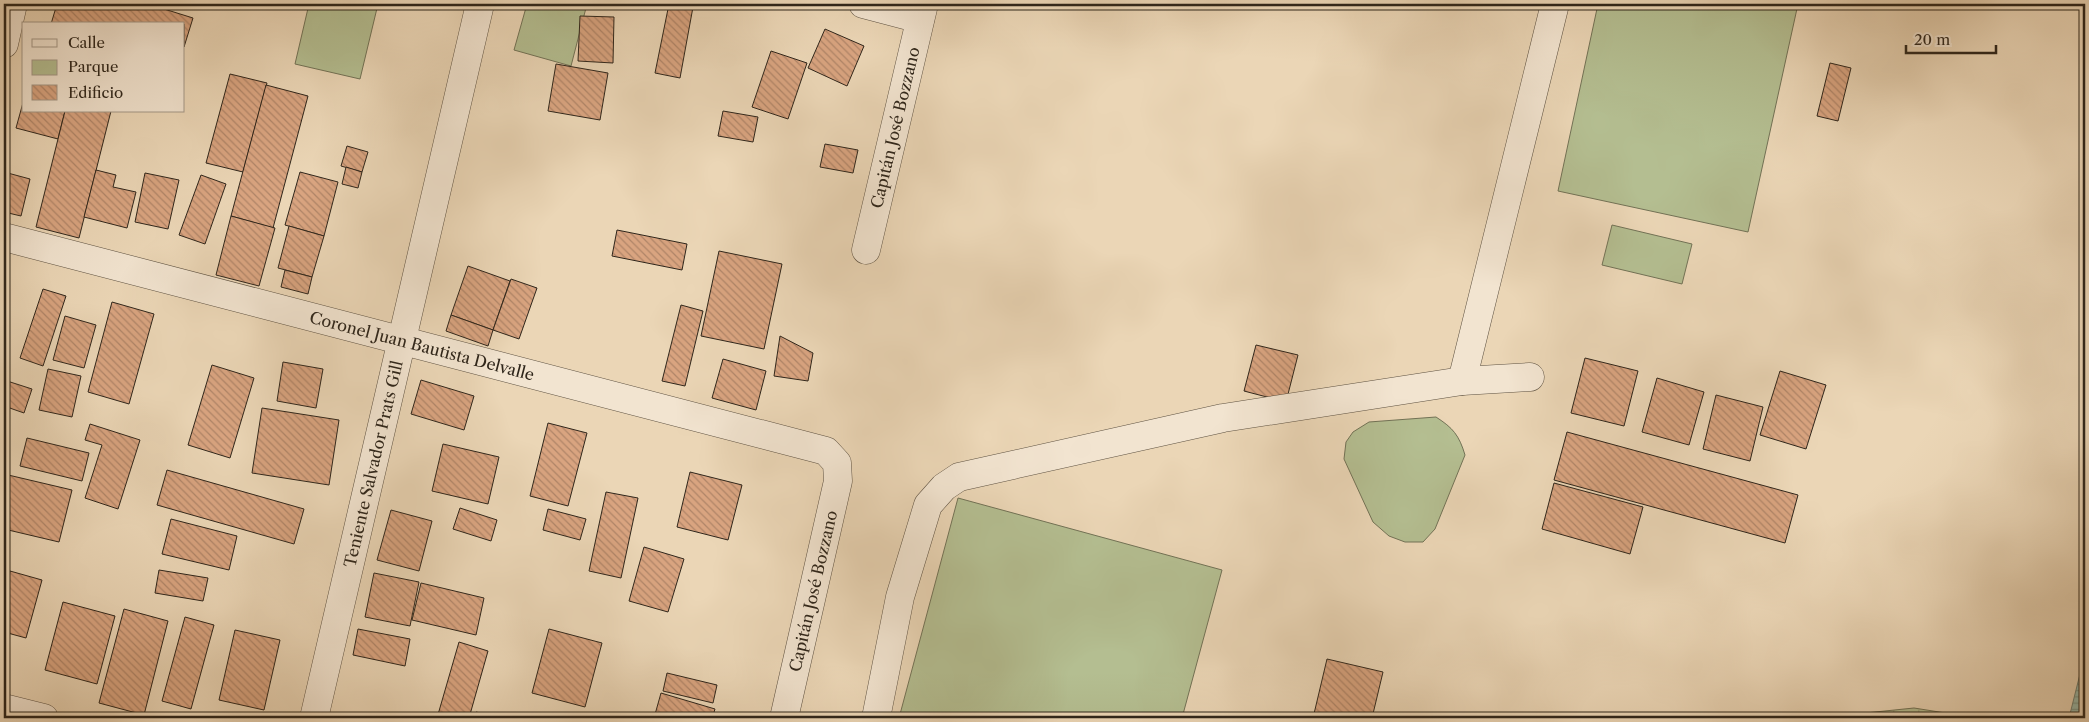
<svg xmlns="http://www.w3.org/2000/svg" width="2089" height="722" font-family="'Libre Caslon Text',serif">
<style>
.wetland{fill:url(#wetland-marsh);stroke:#727256}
.park{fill:#b4be91;stroke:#727256}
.water{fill:url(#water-rules);stroke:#6e7e71}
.building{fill:url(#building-back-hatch);stroke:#2f261b}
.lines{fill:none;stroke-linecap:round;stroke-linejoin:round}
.minor-casing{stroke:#5e5242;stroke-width:29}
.minor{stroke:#f2e4d0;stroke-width:28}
.labels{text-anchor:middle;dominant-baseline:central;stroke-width:4;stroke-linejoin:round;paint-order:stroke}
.street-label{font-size:16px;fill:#2f261b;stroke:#f2e4d0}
</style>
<defs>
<pattern id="wetland-marsh" width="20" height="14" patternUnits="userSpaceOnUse" patternTransform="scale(1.25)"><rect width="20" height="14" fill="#b4be91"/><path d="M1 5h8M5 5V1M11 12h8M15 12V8" fill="none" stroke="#9ba37c"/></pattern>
<pattern id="water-rules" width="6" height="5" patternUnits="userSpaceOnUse" patternTransform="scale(1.25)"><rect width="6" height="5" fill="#98b9ab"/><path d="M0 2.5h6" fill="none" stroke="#7c968a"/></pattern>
<pattern id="building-back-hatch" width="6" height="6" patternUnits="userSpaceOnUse" patternTransform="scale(1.25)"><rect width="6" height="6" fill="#d9a480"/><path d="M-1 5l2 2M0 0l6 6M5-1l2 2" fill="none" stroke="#b08568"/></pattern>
</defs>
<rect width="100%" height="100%" fill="#ebd6b6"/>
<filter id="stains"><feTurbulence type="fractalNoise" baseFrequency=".004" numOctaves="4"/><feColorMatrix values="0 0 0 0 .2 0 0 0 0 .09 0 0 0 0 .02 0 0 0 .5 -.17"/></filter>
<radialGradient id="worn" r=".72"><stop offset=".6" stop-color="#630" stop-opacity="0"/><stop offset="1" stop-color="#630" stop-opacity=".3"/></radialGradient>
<polygon class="wetland" points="1914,708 1977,718 1833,718 1836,716"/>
<g class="park">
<polygon points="309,4 378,4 360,79 295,64"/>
<polygon points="527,4 587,4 571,66 514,50"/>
<polygon points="1598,4 1798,4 1748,232 1558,191"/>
<polygon points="1612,225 1692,244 1682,284 1602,265"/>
<path d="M 1436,417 C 1453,428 1459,435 1465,455 L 1435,529 L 1423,542 L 1405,542 L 1389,536 L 1373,522 L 1344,459 L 1346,442 L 1353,432 L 1369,422 Z"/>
<polygon points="958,498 1222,570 1182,718 899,718"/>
</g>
<polygon class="water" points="2085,654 2085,718 2069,718"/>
<g class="building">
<polygon points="57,4 148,4 193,18 184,47 184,24 51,24"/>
<polygon points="669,4 693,7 680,78 655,73"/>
<polygon points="580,16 614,17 613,63 578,61"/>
<polygon points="825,29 864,46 847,86 808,68"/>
<polygon points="771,51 807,63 788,119 752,107"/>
<polygon points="1830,63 1851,68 1838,121 1817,116"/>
<polygon points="556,64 608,73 600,120 548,111"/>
<polygon points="230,74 267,83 243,172 206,163"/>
<polygon points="266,85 308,96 273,228 231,216"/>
<polygon points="24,99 24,111 65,111 58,139 16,128"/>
<polygon points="65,111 111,111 79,238 36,227"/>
<polygon points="723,111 758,117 753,142 718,136"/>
<polygon points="825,144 858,150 853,173 820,167"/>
<polygon points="347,146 368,152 362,172 341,166"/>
<polygon points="346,167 362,172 358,188 342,184"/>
<polygon points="96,170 116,175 113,187 136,192 127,228 84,217"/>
<polygon points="4,172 30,179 21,216 4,212"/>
<polygon points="300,172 338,182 324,236 285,225"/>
<polygon points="145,173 179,180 168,229 135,222"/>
<polygon points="201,175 226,184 205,244 179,235"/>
<polygon points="231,216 275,228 259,286 216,275"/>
<polygon points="289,226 324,236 312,277 278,268"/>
<polygon points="617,230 687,244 682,270 612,256"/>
<polygon points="719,251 782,264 764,349 701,336"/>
<polygon points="468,266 510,281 493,330 451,315"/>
<polygon points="285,270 312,277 308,294 281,287"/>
<polygon points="511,279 537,288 519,339 493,330"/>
<polygon points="43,289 66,296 43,366 20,358"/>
<polygon points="112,302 154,314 129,404 88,392"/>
<polygon points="681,305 703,311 685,386 662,381"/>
<polygon points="451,315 493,330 488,346 446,331"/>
<polygon points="65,316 96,325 84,368 53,360"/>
<polygon points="780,336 813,353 808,381 774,376"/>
<polygon points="1256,345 1298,355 1286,402 1244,391"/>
<polygon points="1585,358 1638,371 1624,426 1571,413"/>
<polygon points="723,359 766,371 756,410 712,398"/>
<polygon points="283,362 323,369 316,408 277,401"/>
<polygon points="212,365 254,378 230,458 188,445"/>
<polygon points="48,369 81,376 72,417 39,410"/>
<polygon points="1780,371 1826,385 1806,449 1760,435"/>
<polygon points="1657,378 1704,392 1689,445 1642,432"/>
<polygon points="4,380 32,389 24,413 4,406"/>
<polygon points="421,380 474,396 464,430 411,414"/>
<polygon points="1716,395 1763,407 1750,461 1703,449"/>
<polygon points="262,408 339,420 329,485 252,473"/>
<polygon points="548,423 587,433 568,506 530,496"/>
<polygon points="90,424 140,440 118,509 85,498 102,445 85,440"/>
<polygon points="1567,432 1798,495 1785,543 1554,480"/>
<polygon points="27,438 89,453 82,481 20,466"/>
<polygon points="443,444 499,457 488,504 432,491"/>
<polygon points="167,470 304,509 294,544 157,505"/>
<polygon points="690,472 742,485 728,540 677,527"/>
<polygon points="4,474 72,490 59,542 4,529"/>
<polygon points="1554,483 1643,507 1630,554 1542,529"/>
<polygon points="606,492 638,498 621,578 589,571"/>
<polygon points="460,508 497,520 491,541 453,529"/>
<polygon points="548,509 586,519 580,540 543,530"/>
<polygon points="391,510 432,521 419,571 377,560"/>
<polygon points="171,519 237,536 229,570 162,554"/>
<polygon points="644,547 684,559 668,612 629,601"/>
<polygon points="159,570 208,578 203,601 155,593"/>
<polygon points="10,571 42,580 26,638 4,632 4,595"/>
<polygon points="374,573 419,582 410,626 365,617"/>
<polygon points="421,583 484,598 476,635 412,620"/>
<polygon points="63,602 115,616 97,684 45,670"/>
<polygon points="124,609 168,621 144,715 99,703"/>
<polygon points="185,617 214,625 191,709 162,701"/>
<polygon points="358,629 410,639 405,666 353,655"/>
<polygon points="549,629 602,643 585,707 532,693"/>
<polygon points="235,630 280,640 264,710 219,700"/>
<polygon points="459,642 488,651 469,718 437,718"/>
<polygon points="1327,659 1383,672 1372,718 1313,718"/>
<polygon points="667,673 717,685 713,703 663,691"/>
<polygon points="661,693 715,709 712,718 654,718"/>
<polygon points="476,712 489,715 488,718 475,718"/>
</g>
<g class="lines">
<g class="minor-casing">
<g id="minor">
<polyline points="863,4 920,19"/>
<polyline points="4,44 13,4"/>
<path id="s1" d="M 4,237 L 826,451 L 837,463 L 838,481 L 784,718"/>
<path id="s2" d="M 866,250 L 924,4"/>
<polyline points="1462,381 1555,4"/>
<polyline points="4,708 44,718"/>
<path id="s3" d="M 314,718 L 480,4"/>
<polyline points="876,718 900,597 928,505 944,487 959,477 1223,418 1462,381 1530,377"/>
</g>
</g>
<use href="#minor" class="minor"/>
</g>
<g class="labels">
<g class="street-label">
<text stroke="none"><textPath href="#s2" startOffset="126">Capitán José Bozzano</textPath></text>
<text stroke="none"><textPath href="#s1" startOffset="432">Coronel Juan Bautista Delvalle</textPath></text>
<text stroke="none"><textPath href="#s3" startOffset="261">Teniente Salvador Prats Gill</textPath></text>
<text transform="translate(813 591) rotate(-77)">Capitán José Bozzano</text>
</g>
</g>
<rect width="2089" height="722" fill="none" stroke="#ebd6b6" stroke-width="20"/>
<rect x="5" y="5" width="2079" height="712" fill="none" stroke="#2f261b" stroke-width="2.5"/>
<rect x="10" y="10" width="2069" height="702" fill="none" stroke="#2f261b"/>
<rect x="22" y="22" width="162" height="90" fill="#f2e4d0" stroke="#a49888"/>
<rect x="32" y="39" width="25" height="8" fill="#f2e4d0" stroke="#a49888"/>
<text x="68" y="48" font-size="15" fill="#2f261b">Calle</text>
<rect x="32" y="60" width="25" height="15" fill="#b4be91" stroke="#a49888"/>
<text x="68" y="72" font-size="15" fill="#2f261b">Parque</text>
<rect x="32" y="85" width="25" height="15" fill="url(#building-back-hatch)" stroke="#a49888"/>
<text x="68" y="98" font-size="15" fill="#2f261b">Edificio</text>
<path d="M1906 45v8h90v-8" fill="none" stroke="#2f261b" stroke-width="2.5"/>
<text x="1914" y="45" font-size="15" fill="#2f261b" stroke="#f2e4d0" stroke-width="4" paint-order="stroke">20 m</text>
<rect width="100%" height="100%" filter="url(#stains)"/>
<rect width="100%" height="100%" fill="url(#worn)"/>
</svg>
